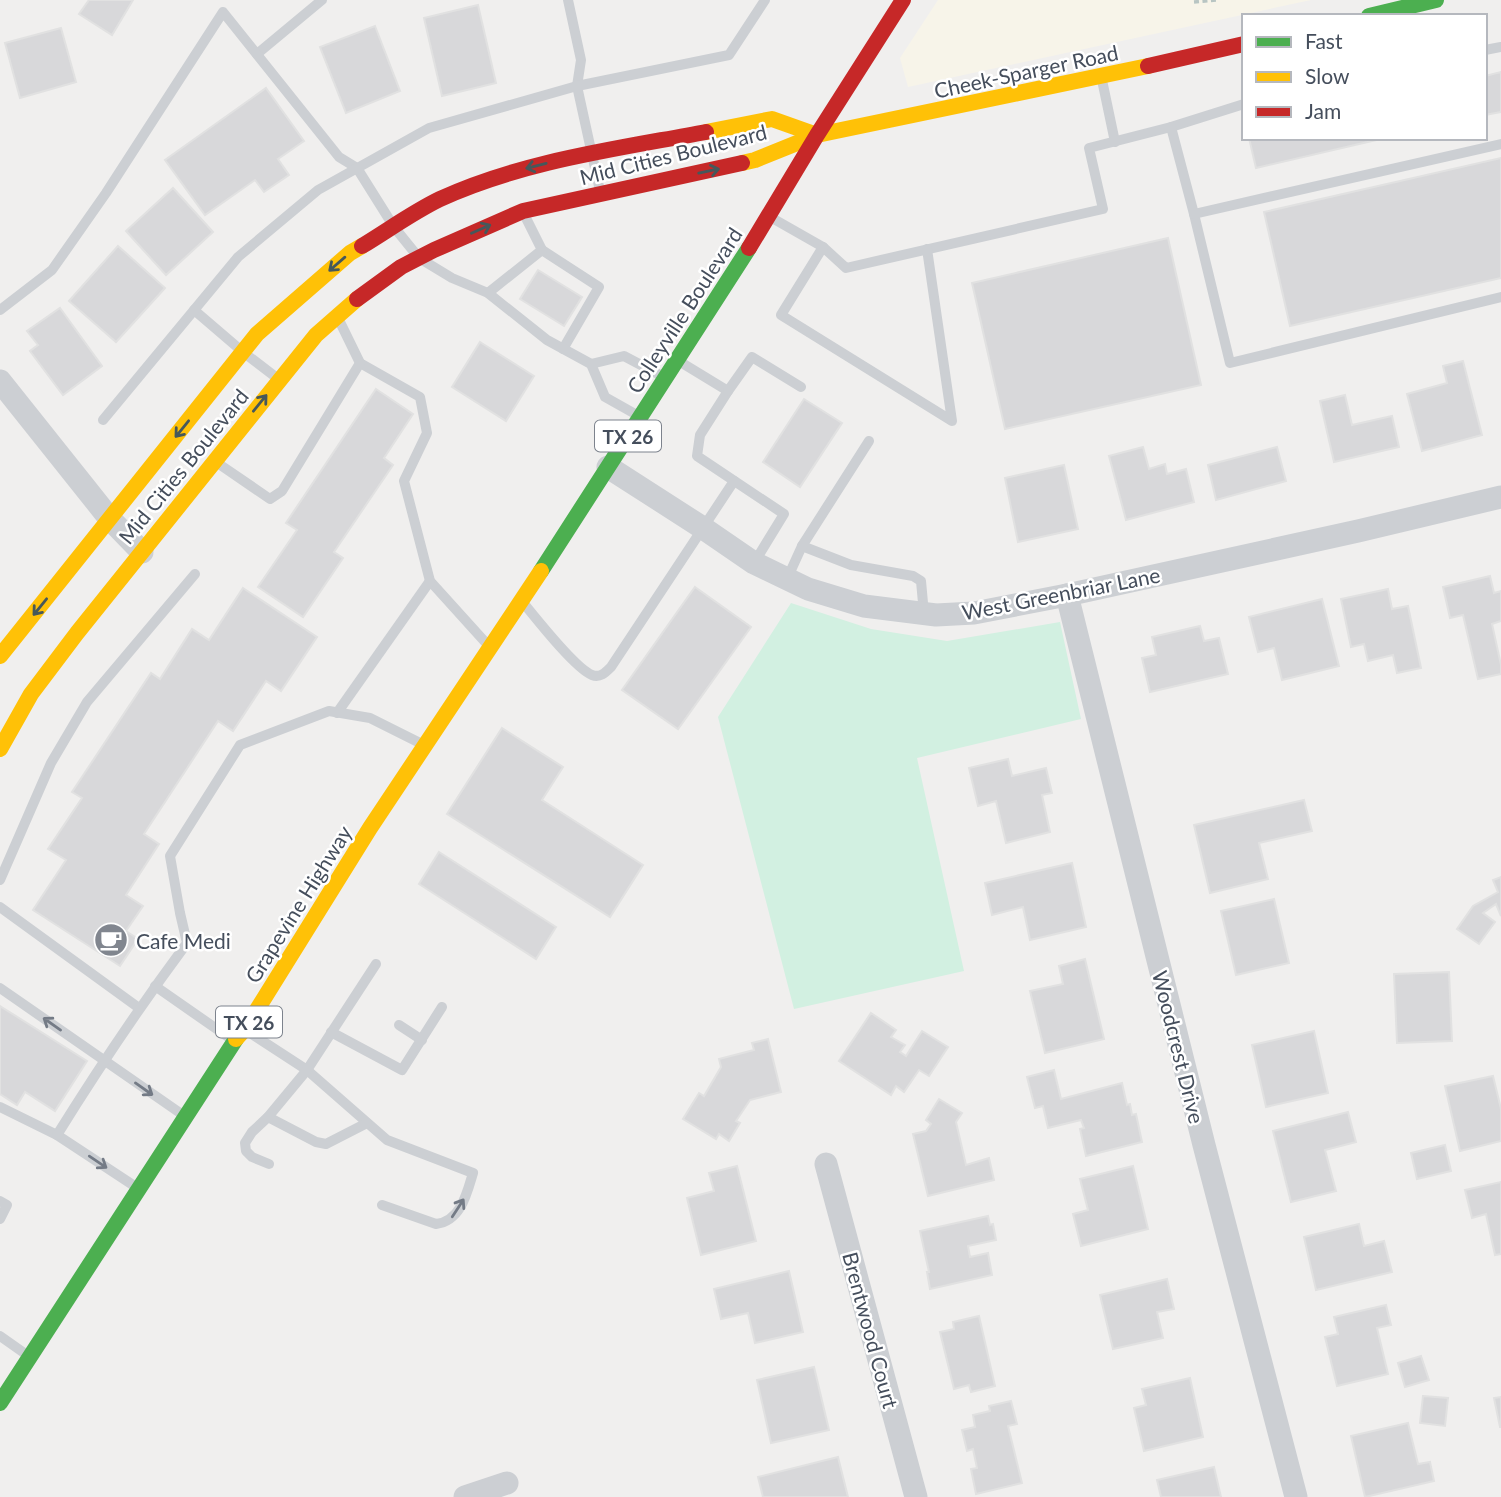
<svg xmlns="http://www.w3.org/2000/svg" width="1501" height="1497" font-family="Lato,sans-serif">
<style>
.commercial{fill:#f7f4e9}
.green{fill:#d2f0e1}
.building{fill:#d8d8da;stroke:#e1e1e1;stroke-width:2}
.lines{fill:none;stroke-linecap:round;stroke-linejoin:round}
.path{stroke:#b8c5c3;stroke-width:3.5;stroke-dasharray:5 3.5;stroke-linecap:butt}
.lane{stroke:#cccfd3;stroke-width:10}
.street{stroke:#cccfd3;stroke-width:23}
.fast{stroke:#4caf50;stroke-width:16}
.slow{stroke:#ffc107;stroke-width:16}
.jam{stroke:#c62828;stroke-width:16}
.oneway{stroke:#46585b}
.oneway2{stroke:#747b86}
.labels{text-anchor:middle;dominant-baseline:central;stroke-width:5;stroke-linejoin:round;paint-order:stroke}
.shield{fill:#fff;stroke:#7d838d;stroke-width:2}
.shield-label{font-size:19px;font-weight:bold;fill:#454e5c}
.street-label{font-size:21px;fill:#454e5c;stroke:#fff}
.poi-label{font-size:21px;fill:#454e5c;stroke:#fff;text-anchor:start}
</style>
<rect width="100%" height="100%" fill="#f0efee"/>
<polygon class="commercial" points="938,0 1311,0 908,87 900,58"/>
<polygon class="green" points="791,603 871,629 947,641 1060,622 1081,719 917,758 964,971 794,1009 718,717"/>
<g class="building">
<polygon points="89,0 133,0 112,35 79,14"/>
<polygon points="478,5 496,83 442,96 424,18"/>
<polygon points="375,26 400,91 346,113 320,47"/>
<polygon points="61,28 76,82 20,98 5,43"/>
<polygon points="1501,72 1501,112 1485,115 1485,76"/>
<polygon points="266,88 304,141 278,159 289,175 264,192 255,180 205,215 165,160"/>
<polygon points="1249,138 1385,138 1256,168"/>
<polygon points="1501,158 1501,278 1290,326 1264,212"/>
<polygon points="173,188 213,232 166,275 126,231"/>
<polygon points="1168,238 1201,385 1005,429 972,283"/>
<polygon points="118,246 165,288 116,342 69,301"/>
<polygon points="538,270 582,297 564,326 520,299"/>
<polygon points="60,308 102,366 63,395 30,351 38,345 27,331"/>
<polygon points="480,342 534,376 506,421 452,387"/>
<polygon points="1463,361 1482,435 1422,451 1407,394 1447,383 1443,366"/>
<polygon points="376,389 413,414 384,458 393,465 334,552 343,558 303,617 258,587 297,530 286,523"/>
<polygon points="1345,395 1352,425 1392,416 1399,447 1334,462 1320,401"/>
<polygon points="804,399 842,423 800,487 763,462"/>
<polygon points="1143,447 1149,469 1165,464 1167,474 1186,469 1194,502 1126,520 1109,456"/>
<polygon points="1277,447 1286,481 1216,500 1208,465"/>
<polygon points="1064,465 1078,529 1018,542 1005,478"/>
<polygon points="1490,576 1494,593 1501,591 1501,621 1492,624 1501,665 1501,674 1478,679 1463,615 1450,618 1443,587"/>
<polygon points="695,587 751,627 678,729 622,690"/>
<polygon points="243,588 317,637 281,691 266,681 233,731 218,721 144,834 159,844 126,895 143,906 126,931 138,939 120,966 33,910 66,860 48,849 82,798 72,792 151,673 160,679 192,629 209,640"/>
<polygon points="1388,589 1392,609 1408,606 1421,668 1397,673 1393,655 1368,661 1364,644 1351,647 1341,599"/>
<polygon points="1322,599 1339,666 1282,680 1274,648 1258,652 1249,617"/>
<polygon points="1200,626 1204,641 1219,638 1228,674 1150,692 1142,658 1156,655 1152,637"/>
<polygon points="502,728 563,767 542,800 643,865 610,917 447,814"/>
<polygon points="1008,759 1012,776 1046,768 1052,793 1042,795 1050,832 1006,843 996,801 978,806 969,768"/>
<polygon points="1304,800 1312,831 1259,843 1268,879 1210,893 1194,825"/>
<polygon points="439,852 556,927 536,959 419,884"/>
<polygon points="1072,863 1086,927 1030,940 1023,907 992,915 985,883"/>
<polygon points="1501,877 1501,916 1496,904 1483,913 1495,922 1479,944 1457,929 1473,906 1498,892 1493,880"/>
<polygon points="1274,899 1289,963 1236,975 1221,911"/>
<polygon points="1085,959 1104,1039 1045,1053 1030,991 1063,984 1059,966"/>
<polygon points="1449,972 1452,1041 1397,1043 1394,974"/>
<polygon points="0,1006 87,1061 55,1111 25,1092 17,1105 0,1094"/>
<polygon points="871,1013 896,1030 891,1037 905,1045 900,1052 906,1056 922,1031 948,1047 929,1076 919,1070 904,1092 896,1086 891,1095 839,1061"/>
<polygon points="1314,1031 1328,1093 1266,1107 1252,1045"/>
<polygon points="768,1039 781,1092 750,1100 736,1121 740,1123 729,1141 719,1134 716,1139 683,1119 699,1093 704,1096 721,1067 719,1059 754,1050 752,1043"/>
<polygon points="1054,1070 1061,1099 1122,1083 1127,1105 1130,1104 1132,1115 1136,1114 1142,1142 1086,1156 1080,1129 1084,1128 1081,1120 1048,1128 1043,1106 1035,1108 1027,1077"/>
<polygon points="1493,1076 1501,1109 1501,1141 1460,1151 1445,1086"/>
<polygon points="939,1099 962,1113 956,1122 966,1165 989,1158 994,1180 928,1196 913,1134 926,1131 931,1124 926,1120"/>
<polygon points="1348,1112 1356,1142 1325,1150 1336,1191 1291,1202 1273,1131"/>
<polygon points="1445,1145 1451,1171 1417,1179 1411,1153"/>
<polygon points="737,1166 756,1241 701,1255 687,1198 714,1191 709,1173"/>
<polygon points="1133,1166 1148,1229 1081,1246 1073,1214 1088,1210 1080,1179"/>
<polygon points="1501,1182 1501,1254 1495,1255 1486,1214 1472,1218 1465,1190"/>
<polygon points="988,1216 990,1225 993,1224 996,1240 968,1246 970,1257 988,1253 992,1275 930,1289 927,1272 929,1272 920,1231"/>
<polygon points="1359,1224 1364,1246 1384,1241 1392,1272 1316,1290 1304,1237"/>
<polygon points="789,1271 803,1332 755,1343 748,1313 721,1319 714,1289"/>
<polygon points="1167,1279 1174,1309 1157,1312 1163,1338 1113,1349 1100,1295"/>
<polygon points="1386,1305 1391,1325 1377,1328 1388,1374 1337,1386 1325,1337 1338,1334 1334,1317"/>
<polygon points="979,1316 995,1386 971,1392 969,1385 954,1389 940,1332 954,1329 953,1322"/>
<polygon points="1421,1356 1429,1380 1405,1387 1398,1363"/>
<polygon points="814,1367 829,1430 771,1443 757,1380"/>
<polygon points="1190,1378 1203,1437 1144,1451 1134,1408 1146,1405 1142,1389"/>
<polygon points="1423,1396 1448,1398 1445,1426 1420,1423"/>
<polygon points="1501,1397 1501,1427 1500,1427 1494,1398"/>
<polygon points="1011,1401 1017,1424 1008,1426 1022,1483 976,1494 971,1469 977,1468 973,1449 967,1451 962,1430 975,1427 973,1415 990,1411 989,1406"/>
<polygon points="1408,1423 1418,1464 1430,1462 1434,1481 1365,1497 1351,1436"/>
<polygon points="838,1457 848,1497 763,1497 758,1477"/>
<polygon points="1214,1467 1221,1497 1161,1497 1157,1480"/>
</g>
<g class="lines">
<polyline class="path" points="1194,2 1216,0"/>
<g class="lane">
<polyline points="568,0 581,60 577,86 600,191"/>
<polyline points="1485,50 1501,47"/>
<polyline points="257,54 322,0"/>
<polyline points="1102,80 1115,142"/>
<polyline points="1171,127 1244,104"/>
<polyline points="1194,214 1230,363 1501,297"/>
<polyline points="772,218 823,247 846,268 1103,209 1089,148 1171,127 1194,214 1501,144"/>
<polyline points="823,247 781,315 952,421 927,249"/>
<polyline points="542,250 599,287 563,349"/>
<polyline points="488,293 542,250 524,214"/>
<polyline points="0,310 52,270 106,193 223,12 339,157 357,168 394,227 419,258 452,278 488,293 547,340 591,364 605,397 637,415"/>
<polyline points="194,310 243,352 277,378"/>
<polyline points="339,320 360,363 420,397 427,433 404,481 430,581 486,643"/>
<polyline points="682,363 728,391 700,435 697,456 784,514 754,563"/>
<polyline points="591,364 624,356 660,375"/>
<polyline points="728,391 752,357 801,387"/>
<polyline points="103,420 238,257 318,190 429,128 577,86 729,55 765,0"/>
<polyline points="216,462 270,499 282,491 360,363"/>
<polyline points="802,546 851,565 913,576 921,581 924,614"/>
<polyline points="787,579 802,546 869,441"/>
<path d="M 525,605 C 538,621 576,669 592,675 C 600,678 605,673 611,667 L 734,481"/>
<polyline points="337,713 430,581"/>
<polyline points="0,880 51,763 87,702 195,574"/>
<polyline points="0,907 139,1008"/>
<polyline points="155,986 231,1039"/>
<polyline points="0,988 183,1115"/>
<polyline points="399,1025 422,1040"/>
<path d="M 247,1031 L 307,1070 L 387,1140 L 473,1173 C 467,1193 461,1221 436,1224 L 382,1205"/>
<polyline points="331,1032 402,1070 442,1007"/>
<polyline points="0,1107 57,1135 136,1187"/>
<polyline points="268,1117 316,1142 326,1144 367,1123"/>
<path d="M 57,1135 C 98,1069 141,1005 187,943 L 180,913 L 170,856 L 240,745 L 329,711 L 370,718 L 420,743"/>
<polyline points="269,1164 252,1157 246,1151 245,1143 252,1132 268,1117 307,1070 376,964"/>
<polyline points="0,1201 7,1205 0,1219"/>
<polyline points="0,1336 27,1355"/>
</g>
<g class="street">
<polyline points="0,381 110,519 142,552"/>
<polyline points="608,467 703,528 754,563 808,589 864,606 936,615 974,613 1067,595 1358,531 1501,497"/>
<polyline points="1067,595 1204,1145 1296,1497"/>
<polyline points="826,1164 916,1497"/>
<polyline points="465,1497 507,1483"/>
</g>
<g class="fast">
<polyline points="1369,16 1436,0"/>
<polyline points="541,571 749,248"/>
<polyline points="0,1403 236,1039"/>
</g>
<g class="slow">
<polyline points="706,132 772,119 817,135"/>
<polyline points="742,163 755,160 817,135 1148,66"/>
<polyline points="0,656 257,334 350,253 362,246"/>
<polyline points="0,749 31,694 77,633 316,335 357,299"/>
<polyline points="236,1039 245,1029 370,828 541,571"/>
</g>
<g class="jam">
<polyline points="1148,66 1244,44"/>
<path d="M 362,246 C 387,231 413,212 440,199 C 523,161 616,149 706,132"/>
<polyline points="749,248 817,135 903,0"/>
<polyline points="357,299 401,267 434,250 523,211 742,163"/>
</g>
</g>
<defs><path id="oneway-shaft" d="M-6 0H5M1.5-3L5.5 0L1.5 3" fill="none" stroke-width="1.6" stroke-linecap="round" stroke-linejoin="round" transform="scale(1.75)"/></defs>
<g class="oneway">
<use href="#oneway-shaft" transform="translate(536 166) rotate(166)"/>
<use href="#oneway-shaft" transform="translate(709 171) rotate(-12)"/>
<use href="#oneway-shaft" transform="translate(481 229) rotate(-24)"/>
<use href="#oneway-shaft" transform="translate(337 264) rotate(139)"/>
<use href="#oneway-shaft" transform="translate(260 403) rotate(-51)"/>
<use href="#oneway-shaft" transform="translate(182 429) rotate(129)"/>
<use href="#oneway-shaft" transform="translate(40 607) rotate(129)"/>
</g>
<g class="oneway2">
<use href="#oneway-shaft" transform="translate(52 1024) rotate(-145)"/>
<use href="#oneway-shaft" transform="translate(144 1089) rotate(35)"/>
<use href="#oneway-shaft" transform="translate(98 1162) rotate(34)"/>
<use href="#oneway-shaft" transform="translate(458 1208) rotate(-57)"/>
</g>
<defs>
<g id="cafe-disc" transform="scale(1.75)"><circle r="9.5" fill="#81868f" stroke="#fff"/><path d="M-5.5-4.5H6V0H3Q3 3.5 0 3.5H-2.5Q-5.5 3.5-5.5 0ZM3-3.2v2h1.7v-2ZM-6 4.5H4V6H-6Z" fill="#fff"/></g>
</defs>
<g fill-rule="evenodd">
<use href="#cafe-disc" x="111" y="940"/>
</g>
<g class="labels">
<g class="shield">
<rect x="595" y="420.5" width="66" height="31" rx="5"/>
<rect x="216" y="1006.5" width="66" height="31" rx="5"/>
</g>
<g class="shield-label">
<text x="628" y="436">TX 26</text>
<text x="249" y="1022">TX 26</text>
</g>
<g class="street-label">
<text transform="translate(1026 71) rotate(-12)">Cheek-Sparger Road</text>
<text transform="translate(673 154) rotate(-14)">Mid Cities Boulevard</text>
<text transform="translate(684 310) rotate(-57)">Colleyville Boulevard</text>
<text transform="translate(183 466) rotate(-51)">Mid Cities Boulevard</text>
<text transform="translate(1061 593) rotate(-11)">West Greenbriar Lane</text>
<text transform="translate(298 904) rotate(-58)">Grapevine Highway</text>
<text transform="translate(1179 1047) rotate(76)">Woodcrest Drive</text>
<text transform="translate(871 1330) rotate(75)">Brentwood Court</text>
</g>
<g class="poi-label">
<text x="136" y="940">Cafe Medi</text>
</g>
</g>
<rect x="1242" y="14" width="245" height="126" fill="#ffffff" stroke="#b5b8be" stroke-width="2"/>
<rect x="1256" y="37" width="35" height="10" fill="#4caf50" stroke="#b5b8be" stroke-width="2"/>
<text x="1305" y="49" font-size="21" fill="#454e5c">Fast</text>
<rect x="1256" y="72" width="35" height="10" fill="#ffc107" stroke="#b5b8be" stroke-width="2"/>
<text x="1305" y="84" font-size="21" fill="#454e5c">Slow</text>
<rect x="1256" y="107" width="35" height="10" fill="#c62828" stroke="#b5b8be" stroke-width="2"/>
<text x="1305" y="119" font-size="21" fill="#454e5c">Jam</text>
</svg>
